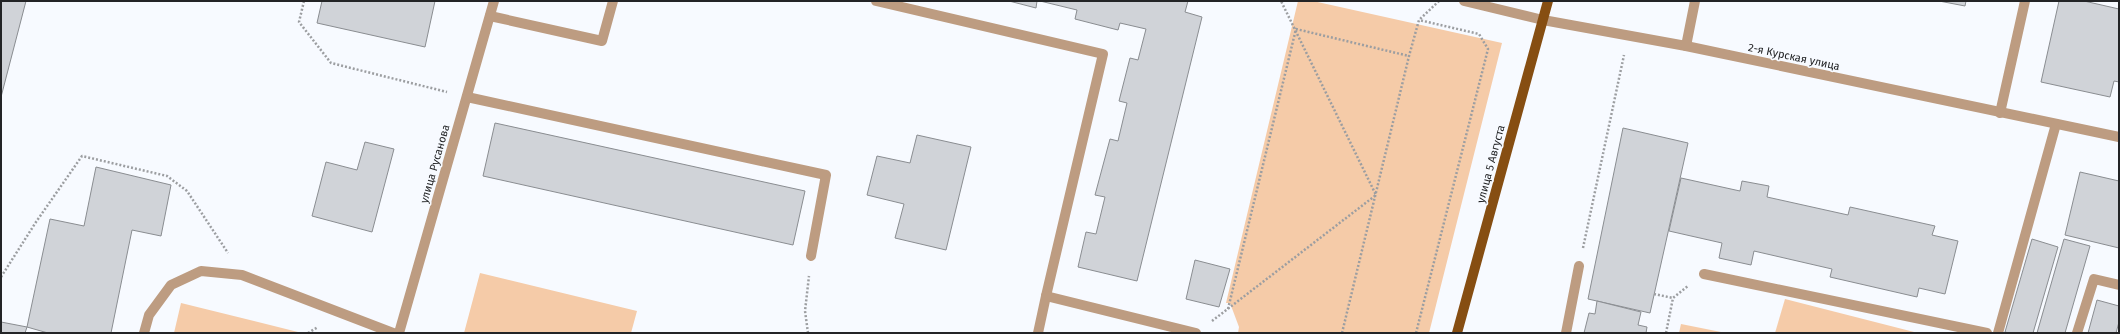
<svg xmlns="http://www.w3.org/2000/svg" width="2120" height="334" font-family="'Fira Sans',sans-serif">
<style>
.green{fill:#f5cba8}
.building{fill:#d0d3d8;stroke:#8a8d91}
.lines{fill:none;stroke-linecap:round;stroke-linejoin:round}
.path{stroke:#9c9ea1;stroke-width:2.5;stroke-dasharray:2 2;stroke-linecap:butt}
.minor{stroke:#bd9c81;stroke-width:10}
.major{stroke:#864e12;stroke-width:10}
.labels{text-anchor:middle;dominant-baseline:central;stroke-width:3.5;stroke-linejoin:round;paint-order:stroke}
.street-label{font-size:11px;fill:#232426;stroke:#f7faff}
</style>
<rect width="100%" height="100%" fill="#f7faff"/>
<g class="green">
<polygon points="1298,1 1313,1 1502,43 1429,333 1238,333 1239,327 1230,303 1226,303"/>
<polygon points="480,273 637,311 631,333 464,333"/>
<polygon points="1785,299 1918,333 1775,333"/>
<polygon points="181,303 298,332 174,333"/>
<polygon points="1681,324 1726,333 1679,333"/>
</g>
<g class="building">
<polygon points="1,1 26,1 1,97"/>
<polygon points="322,1 435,1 425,47 317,23"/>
<polygon points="1009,1 1037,1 1036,8"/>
<polygon points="1040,1 1188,1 1185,12 1202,17 1137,281 1078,267 1086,232 1096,234 1105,197 1095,195 1110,139 1118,141 1127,103 1119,101 1130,58 1138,60 1146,29 1120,23 1118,30 1075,19 1077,10"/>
<polygon points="1939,1 1966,1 1965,6"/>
<polygon points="2059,1 2084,1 2119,9 2119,82 2114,81 2110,97 2041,82"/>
<polygon points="495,123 805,191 793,245 483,176"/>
<polygon points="1623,128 1688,143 1650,313 1588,299"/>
<polygon points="917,135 971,147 946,250 895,238 904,204 867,195 877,156 910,163"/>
<polygon points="365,142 394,149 372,232 312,216 326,162 357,170"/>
<polygon points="96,167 171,185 161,236 132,230 111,333 48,333 27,327 50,219 84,226"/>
<polygon points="2080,172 2119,181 2119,248 2065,235"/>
<polygon points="1681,178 1740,191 1742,181 1769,186 1767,197 1848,215 1850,207 1935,226 1932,235 1958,241 1945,294 1919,288 1917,297 1830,277 1832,269 1754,251 1751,265 1719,258 1722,243 1669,231"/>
<polygon points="2032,239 2058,247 2033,333 2009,333 2005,332"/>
<polygon points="2064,239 2090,246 2065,333 2037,333"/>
<polygon points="1195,260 1230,269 1219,307 1186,299"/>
<polygon points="2097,300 2119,306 2119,322 2116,333 2088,333"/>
<polygon points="1597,301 1641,312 1638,325 1647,327 1646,333 1584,333 1589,313 1595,314"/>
<polygon points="1,322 27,327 25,333 1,333"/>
</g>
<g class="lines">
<g class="path">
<polyline points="304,1 299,22 331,63 447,92"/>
<polyline points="1583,248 1624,55"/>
<polyline points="1,277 36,222 82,156 167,176 187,191 228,253"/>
<polyline points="1654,294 1673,298"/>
<polyline points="1228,309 1296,29 1409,56"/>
<polyline points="1212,321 1376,195 1281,1"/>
<polyline points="308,333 318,327"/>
<polyline points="808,333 805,311 809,276"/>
<polyline points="1342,333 1409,56 1419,20 1439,1"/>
<polyline points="1416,333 1488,49 1479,34 1419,20"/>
<polyline points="1666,333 1673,298 1688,286"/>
</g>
<g class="minor">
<polyline points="876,1 1103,54 1046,296"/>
<polyline points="1464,1 1543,20 1686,46 2119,137"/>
<polyline points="490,16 602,41 613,1"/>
<polyline points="1686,46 1695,1"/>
<polyline points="467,97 826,175 811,256"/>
<polyline points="2000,113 2025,1"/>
<polyline points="1704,274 1987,333"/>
<polyline points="144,333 149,315 171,285 201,271 242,275 393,333"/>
<polyline points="399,333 494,1"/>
<polyline points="1038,333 1046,296 1196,333"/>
<polyline points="1566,333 1579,266"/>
<polyline points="1998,333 2056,124"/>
<polyline points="2077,333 2094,279 2119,285"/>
</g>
<polyline class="major" points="1457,333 1548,1"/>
</g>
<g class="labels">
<g class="street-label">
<text transform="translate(1794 57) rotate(12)">2-я Курская улица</text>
<text transform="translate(435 164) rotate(-74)">улица Русанова</text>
<text transform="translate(1491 164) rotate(-75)">улица 5 Августа</text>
</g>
</g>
<rect width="2120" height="334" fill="none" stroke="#232426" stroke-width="4"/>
</svg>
